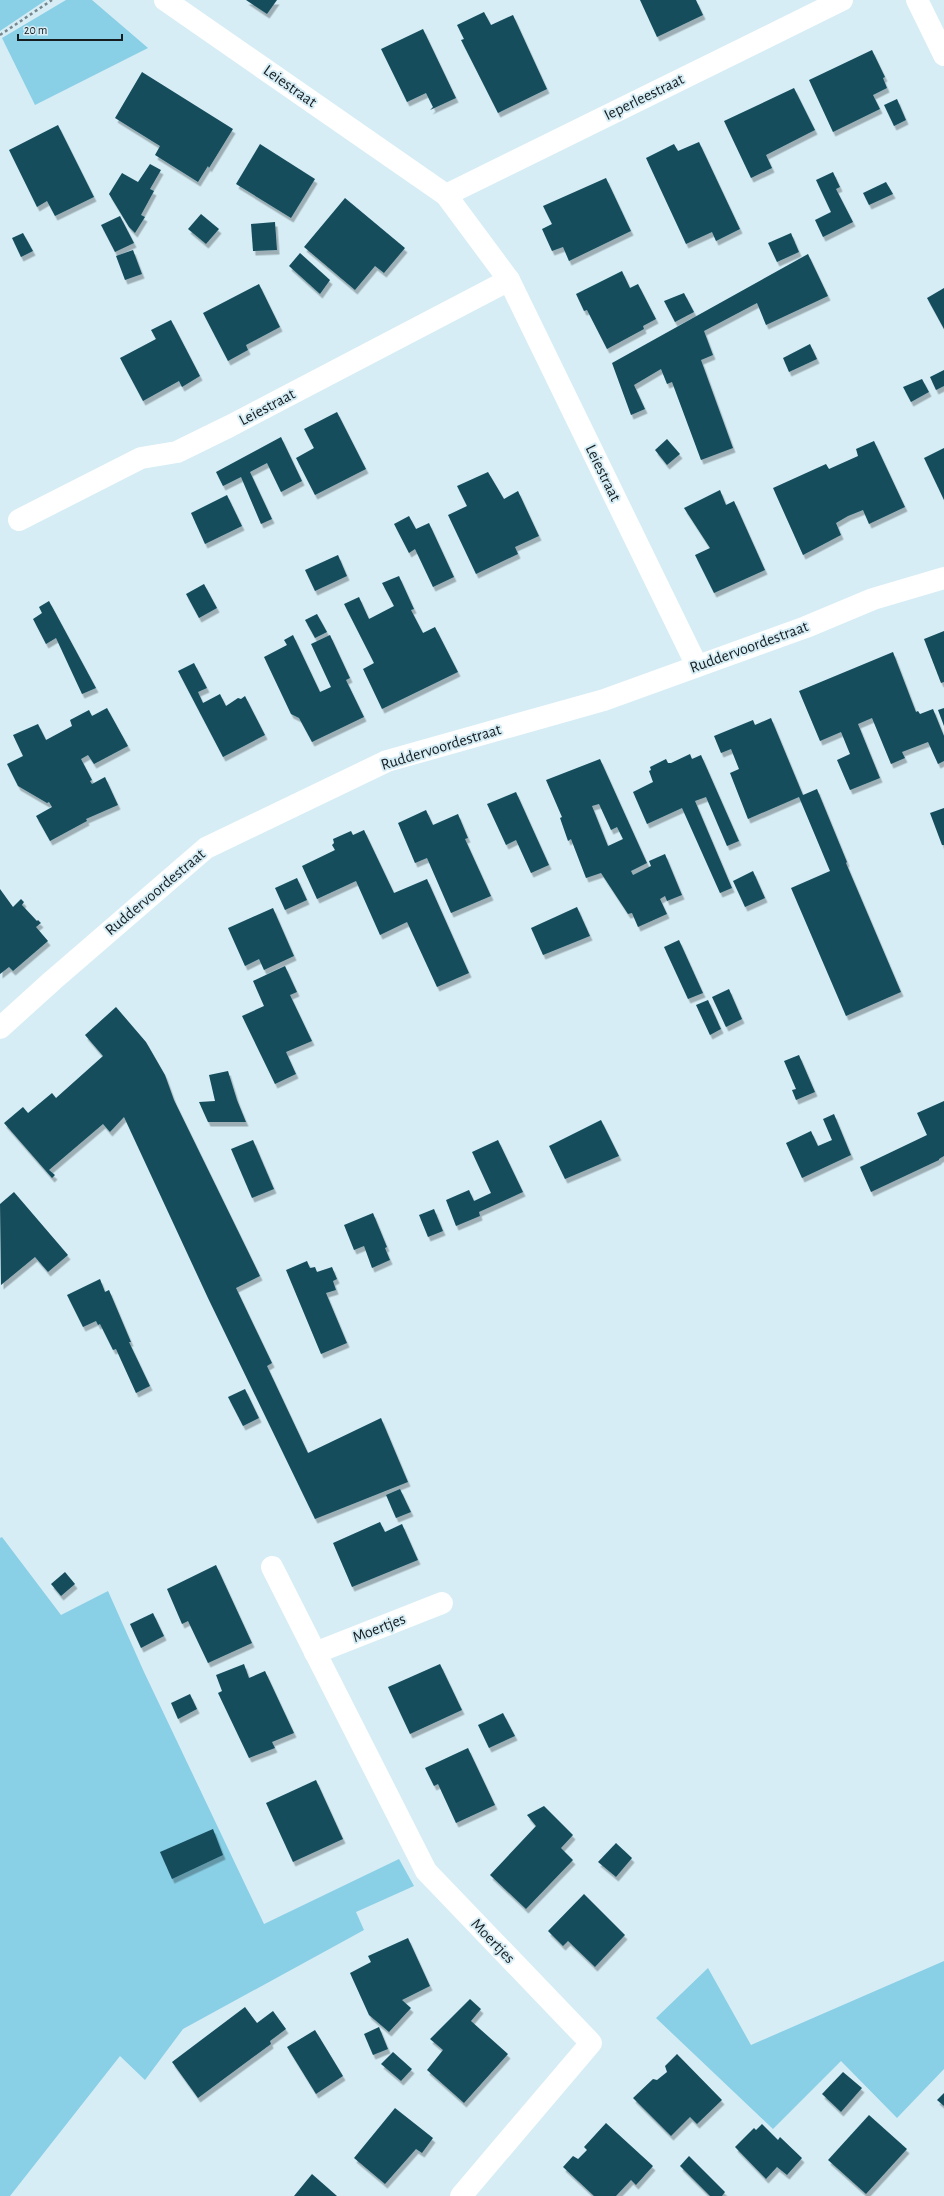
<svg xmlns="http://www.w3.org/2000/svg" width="944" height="2196" font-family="'Alegreya Sans',sans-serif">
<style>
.green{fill:#89cfe6}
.building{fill:#154d5d;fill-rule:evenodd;filter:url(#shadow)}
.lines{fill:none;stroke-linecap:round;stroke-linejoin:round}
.path{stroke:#77878c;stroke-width:2.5;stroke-dasharray:3 3;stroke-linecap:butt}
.minor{stroke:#fff;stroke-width:22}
.labels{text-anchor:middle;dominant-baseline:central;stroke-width:4;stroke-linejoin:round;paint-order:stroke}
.street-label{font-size:16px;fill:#151d20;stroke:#d6edf5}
</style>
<defs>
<filter id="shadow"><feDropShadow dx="2.5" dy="4.5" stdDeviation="0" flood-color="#0004"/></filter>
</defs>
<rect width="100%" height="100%" fill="#d6edf5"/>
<g class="green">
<polygon points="0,0 46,0 0,31"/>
<polygon points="66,0 92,0 148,48 35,105 2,38"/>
<polygon points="2,1537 61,1615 108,1591 144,1672 264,1924 399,1859 414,1886 356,1912 364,1930 183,2029 145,2080 120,2056 10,2196 0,2196 0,1538"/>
<polygon points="944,1961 944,2069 897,2118 841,2061 773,2129 656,2018 708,1968 751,2045"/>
</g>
<g class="building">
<polygon points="246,0 277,0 267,14"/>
<polygon points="640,0 696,0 703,15 657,37"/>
<polygon points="484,12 491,25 513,15 547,89 498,113 461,40 464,39 457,25"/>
<polygon points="423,29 456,98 430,110 433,107 426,93 407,102 381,49"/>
<polygon points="872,50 885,77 883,78 887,88 873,95 880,109 833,132 809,80"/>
<polygon points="142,72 233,129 209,168 208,166 198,182 155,155 160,146 115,118"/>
<polygon points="794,88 815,130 766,155 772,168 751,178 724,121"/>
<polygon points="897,99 906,120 894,126 884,105"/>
<polygon points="58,125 94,197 55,216 47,201 37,207 9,150"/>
<polygon points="699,142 740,229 716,241 712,232 686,244 646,158 674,144 678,151"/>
<polygon points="260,144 315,179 291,218 236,184"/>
<polygon points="150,164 161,170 150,189 154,191 141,215 145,217 135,233 129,227 109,194 122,173 138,182"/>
<polygon points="833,172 840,187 836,189 853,222 823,237 815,220 831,212 816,180"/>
<polygon points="606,178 631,231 569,261 563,247 552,251 542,229 552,224 543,206"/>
<polygon points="886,182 893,194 869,205 863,193"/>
<polygon points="345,198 405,248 384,273 375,266 355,290 304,247"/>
<polygon points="201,214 219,229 206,244 188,229"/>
<polygon points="120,216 134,243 115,252 101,225"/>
<polygon points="275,222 277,250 253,251 251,224"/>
<polygon points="23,233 33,251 21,257 12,238"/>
<polygon points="791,233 799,252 777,262 768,243"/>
<polygon points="133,250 142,274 125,280 116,256"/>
<polygon points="300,253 330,280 320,294 289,266"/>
<polygon points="808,254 828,296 766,325 757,303 704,331 713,355 701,360 733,448 701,460 672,382 667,384 661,369 634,385 645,409 631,415 612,363"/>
<polygon points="622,271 630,288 638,284 656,319 643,326 644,329 607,349 587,310 584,311 576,294"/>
<polygon points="259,284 280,327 246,345 248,350 228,361 203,313"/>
<polygon points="944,288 944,329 927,298"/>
<polygon points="684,293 694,312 675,322 664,301"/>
<polygon points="171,320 200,376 182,387 179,381 143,401 120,358 156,339 151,330"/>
<polygon points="810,344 817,359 789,372 783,358"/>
<polygon points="944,370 944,386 936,390 930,377"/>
<polygon points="922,379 929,392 911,402 903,387"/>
<polygon points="337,412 366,469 315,495 296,458 314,448 304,429"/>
<polygon points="281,437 302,481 281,492 267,463 250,472 272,519 261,524 241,477 223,486 216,472"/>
<polygon points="667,439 680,454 667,465 655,450"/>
<polygon points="874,441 905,507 869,524 863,510 848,516 836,523 841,535 803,555 773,488 826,464 829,469 858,456 856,449"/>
<polygon points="944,448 944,500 924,458"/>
<polygon points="488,472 504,499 518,491 539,536 515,547 518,554 476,574 448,515 467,506 457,486"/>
<polygon points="720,490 726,505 734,501 765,570 714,593 695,555 710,548 684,508"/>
<polygon points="227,495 242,526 205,544 191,513"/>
<polygon points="409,516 416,529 429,523 454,577 433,587 415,549 409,553 394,524"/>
<polygon points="338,555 347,576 315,591 305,570"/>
<polygon points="399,576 414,609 411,610 423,633 435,627 458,672 382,709 363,669 374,663 344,604 359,597 369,619 394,606 382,583"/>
<polygon points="204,584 217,608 199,618 186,594"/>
<polygon points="49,601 96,688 82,694 56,638 46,644 33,619 42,613 39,607"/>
<polygon points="317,614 327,632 315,638 305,620"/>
<polygon points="944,631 944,682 941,683 924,639"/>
<polygon points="293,635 320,692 331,687 311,644 330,635 350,678 346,680 364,717 312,742 299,718 291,714 264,657 287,645 284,640"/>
<polygon points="893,652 916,712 918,711 920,714 933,709 944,736 944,761 938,764 928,742 902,752 905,758 891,764 872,718 858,724 880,778 850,790 837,760 850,754 841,732 820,741 799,691"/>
<polygon points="194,663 207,688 198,692 203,703 220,694 226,706 238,698 241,699 245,696 265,735 223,757 178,671"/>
<polygon points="107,708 128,746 94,764 88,755 81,759 92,780 90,781 92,784 105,777 118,805 86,819 87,821 50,841 36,816 52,807 49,802 47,803 18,786 7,764 23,756 13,735 38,724 46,740 72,726 70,720 89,710 92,716"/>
<polygon points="944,708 944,726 938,710"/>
<polygon points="771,718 803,795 817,789 847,862 846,863 901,992 846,1016 791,888 830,871 799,797 748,819 730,773 739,769 731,749 721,753 714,736 753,720 755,725"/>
<polygon points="690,754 692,759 701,755 739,841 727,846 706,797 695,801 732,888 720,893 682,808 647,824 633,792 653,782 649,771 651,770 650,767 666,759 668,763 671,763"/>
<path d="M 600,759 L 647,863 L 631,871 L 633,875 L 651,866 L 649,861 L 665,854 L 682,895 L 667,901 L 665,896 L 660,899 L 667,914 L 638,927 L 632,913 L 628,914 L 601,873 L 586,878 L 571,839 L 568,841 L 560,818 L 562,817 L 546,780 ZM 599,804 L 611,830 L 617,827 L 623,839 L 608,846 L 592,806 Z"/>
<polygon points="516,792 549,865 531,873 516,840 506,845 487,804"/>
<polygon points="944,808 944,845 942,845 930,813"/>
<polygon points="426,810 433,825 458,814 468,838 465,839 491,896 451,913 427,858 415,863 398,823"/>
<polygon points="364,830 394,893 427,879 469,973 437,987 407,922 380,935 356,881 317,899 302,866 335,850 332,845 334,843 333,839 351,831 353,835"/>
<polygon points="753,871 765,898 745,907 733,881"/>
<polygon points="297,878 307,900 285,910 275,888"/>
<polygon points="0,889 13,907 21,899 24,902 22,905 37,921 38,920 41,923 36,927 48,941 13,971 9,967 0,974"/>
<polygon points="577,907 590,936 543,955 531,928"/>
<polygon points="273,908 294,956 264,970 259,959 245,966 228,928"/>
<polygon points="679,940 703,993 688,999 664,947"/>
<polygon points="285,966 297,992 290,995 312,1041 286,1052 296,1074 275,1084 242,1016 264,1006 253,981"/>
<polygon points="729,989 742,1019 726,1027 712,997"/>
<polygon points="708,1000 721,1029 710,1035 696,1005"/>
<polygon points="116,1007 146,1042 165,1075 174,1100 260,1276 236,1288 272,1363 267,1366 308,1453 381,1418 408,1482 315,1519 208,1298 124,1117 110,1132 103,1124 49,1170 55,1175 52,1178 4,1123 23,1107 28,1113 52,1093 56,1098 103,1056 85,1035"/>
<polygon points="799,1055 815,1092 796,1100 792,1090 796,1089 784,1061"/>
<polygon points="228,1071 237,1100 246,1122 208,1122 199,1102 215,1101 209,1075"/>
<polygon points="944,1101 944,1156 939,1159 939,1160 871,1192 860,1167 927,1135 917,1113"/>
<polygon points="834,1114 851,1155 802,1178 786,1143 811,1131 818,1146 832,1140 823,1119"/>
<polygon points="601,1120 619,1156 565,1179 549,1146"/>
<polygon points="253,1140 274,1189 252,1198 231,1149"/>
<polygon points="498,1140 523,1192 479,1212 480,1216 456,1226 446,1200 469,1190 474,1201 491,1193 472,1152"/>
<polygon points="14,1192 68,1255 48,1272 35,1257 1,1285 0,1204"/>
<polygon points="434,1209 443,1231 428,1237 419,1215"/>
<polygon points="373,1213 387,1247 385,1248 390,1260 372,1268 364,1246 354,1250 344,1225"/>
<polygon points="307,1261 310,1268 315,1267 317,1272 332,1267 337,1279 333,1281 336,1290 326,1293 347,1343 321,1354 286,1270"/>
<polygon points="100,1279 105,1292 109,1290 131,1342 129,1342 150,1386 136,1393 116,1349 113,1350 100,1324 98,1325 96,1321 83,1327 67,1295"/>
<polygon points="245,1389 259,1418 243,1426 228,1397"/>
<polygon points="400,1489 411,1512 396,1518 386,1495"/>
<polygon points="380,1522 385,1532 402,1524 418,1560 352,1587 333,1543"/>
<polygon points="216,1565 252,1643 208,1663 188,1621 182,1624 167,1589"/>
<polygon points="65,1572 75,1584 61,1596 51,1584"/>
<polygon points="153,1613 164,1636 141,1648 130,1624"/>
<polygon points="244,1664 249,1678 265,1671 294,1733 272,1742 275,1748 249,1758 218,1693 222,1691 216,1675"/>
<polygon points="440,1664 462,1710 410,1734 388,1687"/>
<polygon points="190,1694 197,1709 178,1719 171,1703"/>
<polygon points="503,1713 515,1736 489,1748 478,1725"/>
<polygon points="468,1748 495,1805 456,1823 438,1784 434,1786 425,1768"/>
<polygon points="316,1780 343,1839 293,1862 266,1803"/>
<polygon points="544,1806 573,1835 561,1848 573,1860 526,1909 490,1875 536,1826 527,1815"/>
<polygon points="213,1829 223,1855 172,1879 160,1852"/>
<polygon points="616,1843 632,1858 616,1877 598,1862"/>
<polygon points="584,1894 625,1935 595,1967 568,1941 563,1946 548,1931"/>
<polygon points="408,1938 430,1986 402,2000 411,2008 389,2032 369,2015 350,1973 371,1962 368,1956"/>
<polygon points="470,1999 481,2009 471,2021 508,2054 464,2103 427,2070 443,2050 430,2039"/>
<polygon points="245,2007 257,2023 273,2011 286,2029 270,2041 271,2044 198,2098 172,2062"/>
<polygon points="379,2027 388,2049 373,2055 364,2034"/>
<polygon points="315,2030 343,2076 316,2094 287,2047"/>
<polygon points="393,2052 412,2069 401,2081 381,2064"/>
<polygon points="677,2054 722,2100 697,2124 690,2117 671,2136 633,2098 653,2079 657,2080 667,2072 665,2066"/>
<polygon points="843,2072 862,2088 841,2112 822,2094"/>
<polygon points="944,2093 944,2106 937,2100"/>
<polygon points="395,2108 433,2138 422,2153 416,2149 385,2184 354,2158"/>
<polygon points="869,2115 907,2149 866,2194 828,2160"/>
<polygon points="606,2123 653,2166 636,2185 631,2180 616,2196 594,2196 563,2167 573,2156 578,2159 587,2150 584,2147"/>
<polygon points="762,2124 778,2140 780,2137 802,2158 787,2175 777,2167 766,2179 735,2147 754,2128 756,2130"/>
<polygon points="689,2156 725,2192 722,2196 710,2196 680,2166"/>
<polygon points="312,2174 337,2196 294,2196"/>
</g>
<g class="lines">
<polyline class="path" points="0,35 52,0"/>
<g class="minor">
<polyline points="165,0 446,195 509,280 697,666"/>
<polyline points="917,0 944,55"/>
<polyline points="446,195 842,0"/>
<polyline points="19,520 141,458 177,452 230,426 509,280"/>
<polyline points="0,1028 52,981 206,848 387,761 604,700 806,627 873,599 944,578"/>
<polyline points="272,1567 426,1871 591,2043 461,2196"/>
<polyline points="315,1653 442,1603"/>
</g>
</g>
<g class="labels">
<g class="street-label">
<text transform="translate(290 86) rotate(35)">Leiestraat</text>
<text transform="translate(644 97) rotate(-26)">Ieperleestraat</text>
<text transform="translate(267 407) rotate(-28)">Leiestraat</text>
<text transform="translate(603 473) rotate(64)">Leiestraat</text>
<text transform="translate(749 647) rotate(-20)">Ruddervoordestraat</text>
<text transform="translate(441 747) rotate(-17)">Ruddervoordestraat</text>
<text transform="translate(155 892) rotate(-40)">Ruddervoordestraat</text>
<text transform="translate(379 1628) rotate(-21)">Moertjes</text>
<text transform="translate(493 1941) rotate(46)">Moertjes</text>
</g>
</g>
<path d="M18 34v6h104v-6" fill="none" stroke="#151d20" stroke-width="2"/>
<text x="24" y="34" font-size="12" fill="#151d20" stroke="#d6edf5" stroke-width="3" paint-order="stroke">20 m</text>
</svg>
